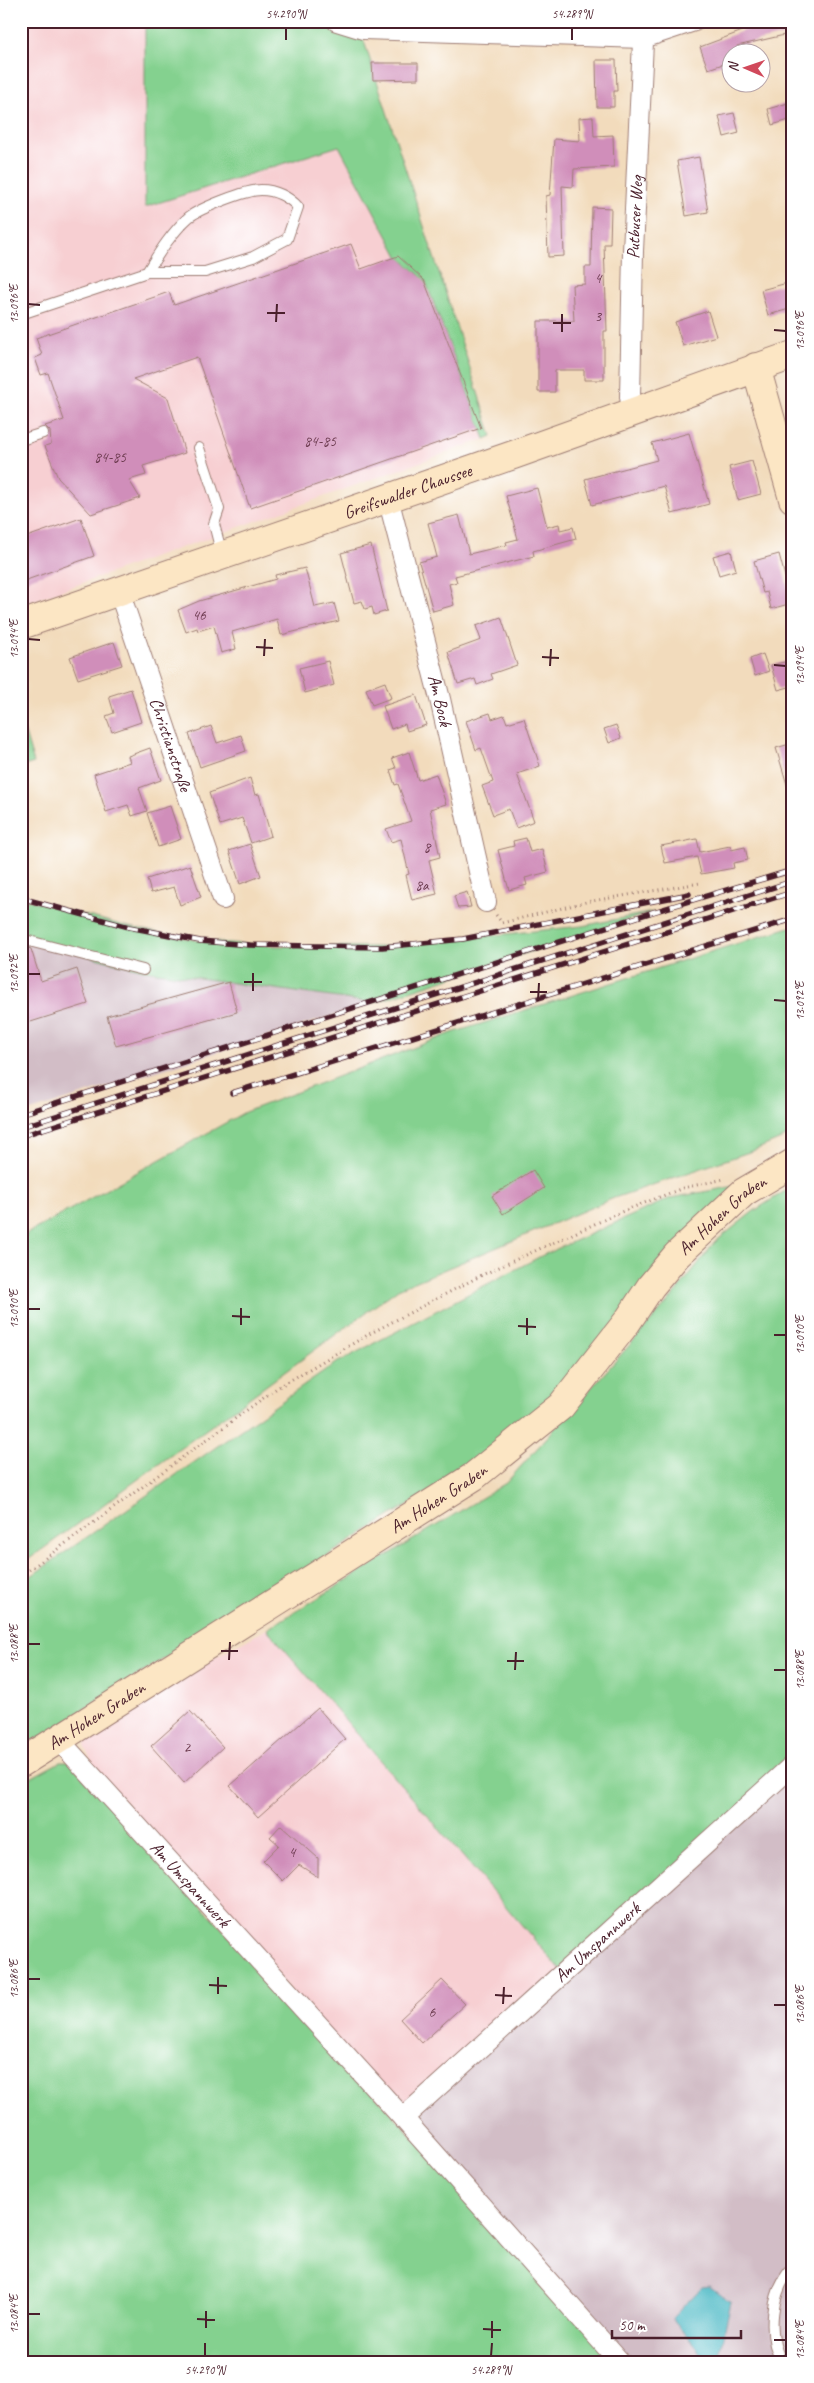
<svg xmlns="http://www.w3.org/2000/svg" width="814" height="2383" font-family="Caveat,sans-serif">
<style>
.built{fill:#f7cfd2}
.industrial{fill:#d2bdc6}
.green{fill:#84d18f;stroke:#67785d}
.water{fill:#4ab8c4;stroke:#4a6c78}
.building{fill:#d08eba}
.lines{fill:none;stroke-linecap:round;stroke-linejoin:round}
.lane-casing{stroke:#9e7d74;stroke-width:12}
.street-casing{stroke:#9e7d74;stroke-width:22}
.secondary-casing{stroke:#9e7d74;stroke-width:30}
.path{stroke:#9e7d74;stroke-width:3;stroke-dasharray:1 4;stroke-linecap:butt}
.lane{stroke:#fff;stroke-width:10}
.street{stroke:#fff;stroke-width:20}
.secondary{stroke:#fce6c4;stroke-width:28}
.rail-casing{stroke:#4a1f2b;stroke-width:5.5}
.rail{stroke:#fff;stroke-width:4;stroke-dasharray:11;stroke-linecap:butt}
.ticks{fill:none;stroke:#4a1f2b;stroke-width:2}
.labels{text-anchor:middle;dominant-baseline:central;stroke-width:4;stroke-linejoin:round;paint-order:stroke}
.number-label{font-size:15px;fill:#6c3b4f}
.street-label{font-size:18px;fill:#4a1f2b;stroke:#fff}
.neatline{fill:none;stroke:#4a1f2b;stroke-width:2}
.ticks-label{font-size:12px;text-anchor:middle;fill:#4a1f2b}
</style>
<rect width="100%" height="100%" fill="#fff"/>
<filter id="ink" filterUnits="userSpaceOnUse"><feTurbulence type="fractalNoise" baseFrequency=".02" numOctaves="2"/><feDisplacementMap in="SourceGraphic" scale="10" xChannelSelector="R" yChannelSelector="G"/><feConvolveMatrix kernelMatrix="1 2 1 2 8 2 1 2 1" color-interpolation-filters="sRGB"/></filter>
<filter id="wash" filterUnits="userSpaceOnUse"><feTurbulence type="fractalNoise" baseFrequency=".0096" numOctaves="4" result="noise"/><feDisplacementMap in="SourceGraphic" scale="20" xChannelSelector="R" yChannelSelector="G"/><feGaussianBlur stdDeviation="1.12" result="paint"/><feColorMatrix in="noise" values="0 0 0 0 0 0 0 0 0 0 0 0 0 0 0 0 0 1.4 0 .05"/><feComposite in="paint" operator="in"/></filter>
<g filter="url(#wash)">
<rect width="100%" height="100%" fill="#f2dbbc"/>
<g class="built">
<polygon points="21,21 145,21 145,207 339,145 398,256 424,280 485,439 21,605"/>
<polygon points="267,1629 563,1973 403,2118 95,1768 84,1746 92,1724"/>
</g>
<g class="industrial">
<polygon points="21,939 143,970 373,1003 21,1114"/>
<polygon points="793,1765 793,2362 620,2362 403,2118"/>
</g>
<g class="green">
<polygon points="145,21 318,21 363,38 492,436 485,439 425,280 398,256 339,146 145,207"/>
<polygon points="21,720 34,763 21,767"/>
<polygon points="21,898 129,927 200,941 277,946 382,947 582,926 653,912 373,1003 143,970 21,939"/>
<polygon points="793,926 793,1134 755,1150 614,1198 398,1289 21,1565 21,1237 245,1112 452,1033"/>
<polygon points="735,1186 543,1410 490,1453 21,1749 21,1583 338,1362 543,1255 671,1198"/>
<polygon points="793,1186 793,1765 563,1973 267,1629 506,1483 669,1301 715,1242 754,1211"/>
<polygon points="60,1762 69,1762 620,2362 21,2362 21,1783"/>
</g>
<polygon class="water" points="709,2286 731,2302 718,2359 709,2362 672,2318 702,2287"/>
<g id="blocks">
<g class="building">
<polygon points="771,21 791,21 793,33 737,46 740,52 732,52 732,61 708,69 700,47 753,27 772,23"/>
<polygon points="596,60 616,60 617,91 614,91 614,107 597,107"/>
<polygon points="372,63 418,63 418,79 373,80"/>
<polygon points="788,103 793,119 772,125 768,109"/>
<polygon points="734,113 739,133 724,137 719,116"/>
<polygon points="593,117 594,136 613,135 614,167 574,169 573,187 562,186 564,256 548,257 546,196 550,195 554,139 580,141 579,118"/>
<polygon points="699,157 708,212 686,216 677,161"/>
<polygon points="592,207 611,208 610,244 604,244 607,331 604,331 604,380 584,380 584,370 555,370 555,392 538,392 538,321 574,321 572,285 585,284 585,267 591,267"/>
<polygon points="351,244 361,269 398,256 424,280 481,428 250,508 197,357 133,379 168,398 185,453 143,466 146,475 129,480 140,498 91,514 58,478 45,446 51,444 50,431 45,426 64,420 48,373 41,375 35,358 42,355 36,338 169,292 174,305"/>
<polygon points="791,282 793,308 768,315 761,290"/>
<polygon points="708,311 716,336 683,346 675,322"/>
<polygon points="689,433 709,504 672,514 664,486 592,505 585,479 657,460 652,443"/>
<polygon points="752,461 761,494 738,500 729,467"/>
<polygon points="537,488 547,527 559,524 560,530 573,527 576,539 533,551 534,556 455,576 457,582 449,584 454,605 433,611 419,562 437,557 428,523 459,515 469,554 507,545 506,542 518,539 506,496"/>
<polygon points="81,518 94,556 21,582 21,539"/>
<polygon points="371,545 387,611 374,615 372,607 365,609 362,601 354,603 341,553"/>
<polygon points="731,551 736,570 719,575 713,556"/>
<polygon points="779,554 792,603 771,609 767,592 763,593 754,561"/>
<polygon points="305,568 315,607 334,603 339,621 281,635 277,619 232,632 236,649 221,653 214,626 198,631 197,628 186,632 178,610 199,601 276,579 275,575"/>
<polygon points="501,617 517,665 491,674 493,679 477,685 475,679 458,684 448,652 481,640 476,626"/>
<polygon points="114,642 122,665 78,679 70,657"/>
<polygon points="763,654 769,671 755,676 750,659"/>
<polygon points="793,660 793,686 778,690 771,665"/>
<polygon points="328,661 334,685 305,693 299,668"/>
<polygon points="385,682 391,698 372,705 366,689"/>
<polygon points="131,689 141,722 112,732 106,716 114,713 109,696"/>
<polygon points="416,695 426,725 407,731 405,724 391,729 383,706"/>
<polygon points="490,713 492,719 504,715 507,723 524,718 540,766 517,774 534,821 516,828 509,809 493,815 482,786 493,782 481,748 476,750 466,721"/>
<polygon points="616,725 621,738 609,743 604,729"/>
<polygon points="211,726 217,743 241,735 246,751 200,767 189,734"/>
<polygon points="793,743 793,791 789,791 776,748"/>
<polygon points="150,748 161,780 139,788 147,811 132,816 128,805 106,812 94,774 130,762 128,756"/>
<polygon points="409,752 418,780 436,774 446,804 430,809 440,857 429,860 437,894 412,900 406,875 409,874 401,839 391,842 386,829 411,821 398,784 395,785 390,770 396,768 392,758"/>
<polygon points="250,778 255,795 259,794 271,836 251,843 242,818 220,825 209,793"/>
<polygon points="170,806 181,839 158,847 147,813"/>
<polygon points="526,838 530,852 542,849 548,872 525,878 527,885 509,890 498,850 514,846 513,841"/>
<polygon points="697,839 700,852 730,846 731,850 745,847 748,860 733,863 734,868 701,874 697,857 665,863 661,846"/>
<polygon points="250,844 261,876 240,884 229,851"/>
<polygon points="190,865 201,897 180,905 174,887 151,893 147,879"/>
<polygon points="467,892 471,907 458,908 454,896"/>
<polygon points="21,946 31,949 41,981 77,969 88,1004 21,1025"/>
<polygon points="229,982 237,1012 116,1046 107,1016"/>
<polygon points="533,1170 544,1188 503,1214 492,1196"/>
<polygon points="318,1708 345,1739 258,1817 230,1786"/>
<polygon points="190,1711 223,1747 184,1783 151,1746"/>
<polygon points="281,1825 318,1858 318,1877 299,1865 283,1881 263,1861 279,1845 270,1837"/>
<polygon points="442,1980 465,2004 422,2043 400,2019"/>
</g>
</g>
</g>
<g filter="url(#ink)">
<use href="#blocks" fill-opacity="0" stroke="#9e7d74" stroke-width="1"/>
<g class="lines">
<g class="lane-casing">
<g id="lane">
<path d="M 21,314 L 147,272 L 205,272 L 253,257 L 287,239 L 298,207 C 289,197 275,190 261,190 C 246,190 201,208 189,217 C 172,232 159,253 147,272"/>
<polyline points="21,440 43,433"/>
<polyline points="199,448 219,509 214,524 222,555"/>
<polyline points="21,939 143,970"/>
<path d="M 782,2362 C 766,2335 771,2290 793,2267"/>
</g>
</g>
<g class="street-casing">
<g id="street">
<polyline points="337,21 363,29 643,38 694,21"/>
<path id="s1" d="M 633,413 L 630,397 L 633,251 L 644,21"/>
<path id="s2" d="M 388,498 L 440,699 L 486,902"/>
<path id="s3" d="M 119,591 L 223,899"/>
<path id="s4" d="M 59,1740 L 403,2118 L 620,2362"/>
<path id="s5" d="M 403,2118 L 793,1765"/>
</g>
</g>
<g class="secondary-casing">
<g id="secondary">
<polyline points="756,367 793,499"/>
<path id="s6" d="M 21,625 L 516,454 L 793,355"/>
<path id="s7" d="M 21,1763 L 473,1477 L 561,1406 L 627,1322 L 651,1286 L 677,1255 L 744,1192 L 793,1163"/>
</g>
</g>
<g class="path">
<polyline points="496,915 502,923 586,902 700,883"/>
<polyline points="21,1576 277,1388 371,1333 484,1274 621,1212 683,1188 724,1179"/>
</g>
<use href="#lane" class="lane"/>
<use href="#street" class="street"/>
<use href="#secondary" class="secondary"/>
<g class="rail-casing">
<g id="rail">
<polyline points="21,898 129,927 200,941 250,945 382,947 463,939 689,894"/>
<polyline points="232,1093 793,919"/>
<polyline points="21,1114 653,912 793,870"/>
<polyline points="21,1127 793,881"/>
<polyline points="21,1136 793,892"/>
</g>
</g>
<use href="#rail" class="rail"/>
</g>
</g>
<path class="ticks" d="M 286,40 L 286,28M 572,40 L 572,28M 28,304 L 40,305M 267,313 L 285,313M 276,322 L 277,304M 553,323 L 571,323M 774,330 L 786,331M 562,332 L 562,314M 28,639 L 40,640M 256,647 L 273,648M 264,656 L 265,639M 542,657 L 559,658M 774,665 L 786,666M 550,666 L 551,649M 28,974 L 40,974M 244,982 L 262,982M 253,991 L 253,973M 530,992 L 547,992M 774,1000 L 786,1001M 538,1001 L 539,983M 28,1309 L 40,1309M 232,1316 L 250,1317M 241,1325 L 241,1308M 518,1326 L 536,1327M 527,1335 L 527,1318M 774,1335 L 786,1335M 28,1644 L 40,1644M 221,1651 L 238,1651M 229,1660 L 230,1642M 507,1661 L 524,1661M 515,1670 L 516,1652M 774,1670 L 786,1670M 28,1979 L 40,1979M 209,1985 L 227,1986M 218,1994 L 218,1977M 495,1995 L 512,1996M 503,2004 L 504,1987M 774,2005 L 786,2005M 28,2314 L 40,2314M 197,2319 L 215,2320M 206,2328 L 206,2311M 483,2329 L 501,2330M 492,2338 L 492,2321M 774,2340 L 786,2340M 205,2356 L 205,2343M 491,2356 L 492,2343"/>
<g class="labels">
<g class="number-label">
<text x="598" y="278">4</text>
<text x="598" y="316">3</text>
<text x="320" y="441">84-85</text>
<text x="110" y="457">84-85</text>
<text x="199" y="615">46</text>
<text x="427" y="847">8</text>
<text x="422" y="885">8a</text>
<text x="187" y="1747">2</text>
<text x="292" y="1852">4</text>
<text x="432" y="2012">6</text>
</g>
<g class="street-label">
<text stroke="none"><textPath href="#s1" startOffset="196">Putbuser Weg</textPath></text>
<text stroke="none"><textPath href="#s6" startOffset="409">Greifswalder Chaussee</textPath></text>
<text stroke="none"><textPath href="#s2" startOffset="209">Am Bock</textPath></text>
<text stroke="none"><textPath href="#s3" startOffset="162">Christianstraße</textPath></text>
<text stroke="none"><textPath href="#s7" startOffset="899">Am Hohen Graben</textPath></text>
<text stroke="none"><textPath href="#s7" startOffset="494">Am Hohen Graben</textPath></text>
<text stroke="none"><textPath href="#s7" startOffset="89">Am Hohen Graben</textPath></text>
<text stroke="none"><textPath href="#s4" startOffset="195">Am Umspannwerk</textPath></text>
<text stroke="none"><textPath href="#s5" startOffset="262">Am Umspannwerk</textPath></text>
</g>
</g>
<rect width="814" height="2383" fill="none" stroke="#fff" stroke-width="55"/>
<g transform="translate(746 68) rotate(272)"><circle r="24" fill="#ffffff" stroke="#b7a5aa"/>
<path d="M0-4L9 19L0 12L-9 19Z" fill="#d1495b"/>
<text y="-8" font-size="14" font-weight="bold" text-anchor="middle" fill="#4a1f2b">N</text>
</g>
<path d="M612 2330v8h129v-8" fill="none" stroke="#4a1f2b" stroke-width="2.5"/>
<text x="619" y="2330" font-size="15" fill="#4a1f2b" stroke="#ffffff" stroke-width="4" paint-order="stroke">50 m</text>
<rect x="28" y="28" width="758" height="2328" class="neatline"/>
<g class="ticks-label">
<text x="286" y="18">54.290°N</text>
<text x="572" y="18">54.289°N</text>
<text transform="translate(14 304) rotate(-90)" y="4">13.096°E</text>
<text transform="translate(800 331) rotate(-90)" y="4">13.096°E</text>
<text transform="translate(14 639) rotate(-90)" y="4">13.094°E</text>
<text transform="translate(800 666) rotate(-90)" y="4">13.094°E</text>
<text transform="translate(14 974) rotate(-90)" y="4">13.092°E</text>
<text transform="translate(800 1001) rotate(-90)" y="4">13.092°E</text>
<text transform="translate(14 1309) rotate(-90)" y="4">13.090°E</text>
<text transform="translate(800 1335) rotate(-90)" y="4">13.090°E</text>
<text transform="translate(14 1644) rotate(-90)" y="4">13.088°E</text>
<text transform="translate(800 1670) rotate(-90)" y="4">13.088°E</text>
<text transform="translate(14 1979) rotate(-90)" y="4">13.086°E</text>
<text transform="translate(800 2005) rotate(-90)" y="4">13.086°E</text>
<text transform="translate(14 2314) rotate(-90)" y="4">13.084°E</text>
<text transform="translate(800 2340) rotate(-90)" y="4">13.084°E</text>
<text x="205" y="2374">54.290°N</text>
<text x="491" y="2374">54.289°N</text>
</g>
</svg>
